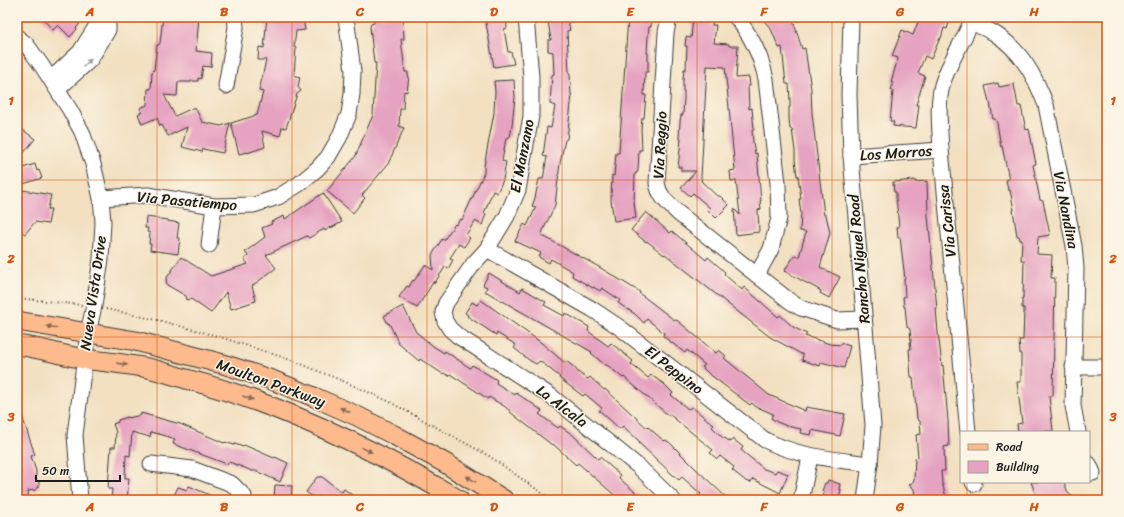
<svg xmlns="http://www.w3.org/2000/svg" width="1124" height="517" font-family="Sriracha,sans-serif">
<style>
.building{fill:#e6a3c1}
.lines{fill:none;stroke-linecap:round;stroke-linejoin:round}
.minor-casing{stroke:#3c3935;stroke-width:17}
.major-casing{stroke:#3c3935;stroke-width:21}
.path{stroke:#3c3935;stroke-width:2;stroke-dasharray:1 3;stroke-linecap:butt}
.minor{stroke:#fff;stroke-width:15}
.major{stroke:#fcba8d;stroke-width:19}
.oneway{fill:#999}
.oneway2{fill:#8c6b54}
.grid{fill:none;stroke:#d4530e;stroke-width:1;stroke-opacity:0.55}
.labels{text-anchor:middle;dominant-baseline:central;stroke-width:3;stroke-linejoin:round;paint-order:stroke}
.street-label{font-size:15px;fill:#1c1c1c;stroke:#fcf5e5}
.neatline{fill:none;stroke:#d4530e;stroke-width:1.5}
.grid-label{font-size:13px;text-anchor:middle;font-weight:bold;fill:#d4530e}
</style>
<rect width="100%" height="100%" fill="#fcf5e5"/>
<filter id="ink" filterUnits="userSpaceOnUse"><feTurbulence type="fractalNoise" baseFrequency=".025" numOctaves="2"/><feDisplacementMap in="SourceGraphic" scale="8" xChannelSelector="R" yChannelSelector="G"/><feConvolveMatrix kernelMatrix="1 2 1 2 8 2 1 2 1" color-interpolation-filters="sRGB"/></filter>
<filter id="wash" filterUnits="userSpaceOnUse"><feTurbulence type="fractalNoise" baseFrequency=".012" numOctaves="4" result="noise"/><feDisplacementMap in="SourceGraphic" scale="16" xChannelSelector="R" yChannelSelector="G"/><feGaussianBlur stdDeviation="0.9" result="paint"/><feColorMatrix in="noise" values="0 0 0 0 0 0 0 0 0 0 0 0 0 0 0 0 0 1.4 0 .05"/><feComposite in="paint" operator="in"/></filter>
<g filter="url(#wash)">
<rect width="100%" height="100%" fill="#f2e0c1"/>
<g id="blocks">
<g class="building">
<polygon points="41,17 81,17 79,25 76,28 77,29 70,37 58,25 53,30"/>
<polygon points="163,17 199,17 196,51 212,53 211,67 203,66 201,79 198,78 198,81 191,81 191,82 178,82 177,96 164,95 175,116 195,107 202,122 221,126 230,123 223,153 203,149 202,152 182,147 187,127 168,136 162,125 160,126 157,118 142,124 138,114 142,112 140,108 147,105 148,89 151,89 152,72 154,70 157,45 159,45 160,43"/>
<polygon points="267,17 303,17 305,30 296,31 294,47 296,48 294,75 300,77 298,87 301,91 297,94 286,128 282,127 280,136 262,131 265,147 247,153 247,152 239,154 231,123 257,115 263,92 259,91 266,60 258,60 259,47 264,48"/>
<polygon points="374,17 403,17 404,39 401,39 405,72 408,72 408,76 409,76 407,92 404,91 403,109 400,109 399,126 404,128 388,164 362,195 365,198 353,213 327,191 355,157 373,115 376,63 374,63 370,27 371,24 374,23"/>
<polygon points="499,17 506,17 507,28 504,29 508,52 511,52 514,64 494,67 486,23 488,19"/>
<polygon points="552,17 567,17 570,30 567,31 569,74 570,74 571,95 572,95 567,139 565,140 560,163 555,205 541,235 599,267 640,292 639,293 673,319 678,321 716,353 719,350 726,356 724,358 769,395 805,411 806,407 845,414 840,436 812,430 811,435 800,433 801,429 787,426 777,422 771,418 773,414 755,406 752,403 750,405 708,373 702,367 705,365 687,350 685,353 663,336 664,333 647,319 644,323 635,314 618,303 620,300 602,288 600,291 593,287 593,288 572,276 573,272 551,259 549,263 547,262 539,257 541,253 515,241 524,224 527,226 536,207 532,206 535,198 539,179 543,179 547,157 543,156 547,127 551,128 555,106 550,104 552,75 554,74 553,52 548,51 548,40 551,40 548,21 552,20"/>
<polygon points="628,17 652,17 651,27 649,27 648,36 647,53 648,53 648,72 645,72 644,95 646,95 644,118 642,118 641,129 642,150 639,150 638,170 637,173 635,173 634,202 636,218 614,221 611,201 612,175 614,176 616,153 619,153"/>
<polygon points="693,17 712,17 712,25 716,25 714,43 729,44 729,46 738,46 736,78 749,77 750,86 748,86 749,109 752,108 754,130 752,130 753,142 755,154 757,153 761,201 760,201 761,209 758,210 759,232 736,235 734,209 740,215 736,180 731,181 730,171 735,170 725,67 707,66 701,178 702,180 701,181 717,196 720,196 729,205 716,218 708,210 710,208 693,193 690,196 681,188 696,171 681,171 681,167 678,167 680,149 681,138 679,138 680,122 681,115 683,115 684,98 684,91 683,91 683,79 684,69 686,69 687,46 685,46 686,37 691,38"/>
<polygon points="761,17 792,17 802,49 805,48 811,89 812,113 824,215 826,215 830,233 820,267 840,277 829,298 820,293 821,291 816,288 784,271 795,255 799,257 806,232 800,231 801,214 799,199 801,199 798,175 797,176 795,160 795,151 792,129 790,129 789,119 789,107 790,107 790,101 789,84 786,84 782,47 779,48 771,29"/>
<polygon points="920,17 951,17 947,29 944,28 941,38 940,38 931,59 925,56 918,73 925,76 916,105 919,105 916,128 893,126 894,122 890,121 893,91 891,90 893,83 891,82 898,58 892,56 902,30 913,35"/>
<polygon points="514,80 515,97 512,126 510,137 506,138 502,161 506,162 503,180 497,193 493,191 484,213 486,214 482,225 475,221 466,235 470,238 464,247 459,244 450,258 453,260 448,269 445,267 434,284 434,281 417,308 399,297 407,286 409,287 413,280 414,281 425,265 433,270 432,255 442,239 444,240 455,224 456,225 460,219 462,220 484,173 484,166 494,113 495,91 494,81"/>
<polygon points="998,83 999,87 1014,84 1018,106 1021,106 1026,130 1029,129 1036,164 1033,165 1040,200 1043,201 1050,235 1038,237 1037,254 1052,255 1051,278 1055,278 1053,396 1049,396 1053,431 1018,432 1017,424 1022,423 1017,382 1021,382 1021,354 1020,354 1019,340 1023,340 1024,312 1024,308 1022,308 1022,298 1023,298 1024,260 1021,260 1022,240 1020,240 1019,236 1017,236 1013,210 1014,210 1010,190 1008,190 1006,180 1009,179 1002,146 1001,147 997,123 995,119 993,119 990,102 989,102 985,86"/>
<polygon points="23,130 35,139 17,161 17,137"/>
<polygon points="35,164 37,171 39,170 42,178 17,186 17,170"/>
<polygon points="915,180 915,182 927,181 928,216 937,309 936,309 938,332 942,366 943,365 948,420 949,446 944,447 945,471 941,471 942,483 947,500 915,500 914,489 909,485 914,481 915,458 918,457 916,435 921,434 920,421 917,419 913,377 911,377 909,349 911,349 910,342 911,342 910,329 907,327 905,307 904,307 903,297 905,297 904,279 905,279 900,237 898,238 897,227 899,227 896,197 896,192 894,192 893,182"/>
<polygon points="17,189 51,195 48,209 51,209 48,224 35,222 25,234 17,229"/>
<polygon points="323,193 342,222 331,228 330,227 325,231 324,229 309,238 307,236 266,255 276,268 252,286 256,301 231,309 226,292 211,313 191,299 187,300 186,296 167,285 166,279 181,257 211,276 248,264 244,259 248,256 245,252 265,237 262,228 272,224 271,222 284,216 285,219"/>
<polygon points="646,212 670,233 672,231 706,260 708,257 716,264 725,272 724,274 742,290 744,287 778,317 780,315 793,327 807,334 805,336 830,344 841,345 841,343 850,346 844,368 821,362 820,366 802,360 803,355 770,337 665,254 664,255 647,241 646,242 631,230"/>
<polygon points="146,217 168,220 168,221 179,223 177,238 180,238 178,254 150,250 151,244 149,244 150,233 147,232 148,228 145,228"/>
<polygon points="489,273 520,292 522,288 546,302 544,305 564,316 565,313 589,327 588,331 608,346 611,343 633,361 631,364 648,378 651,375 664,384 673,393 671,395 688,409 692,407 714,425 712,427 724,439 725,438 730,442 733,439 743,447 741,450 764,469 775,473 777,470 788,474 780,493 753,479 750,483 748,481 747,482 732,470 734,467 720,456 717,459 710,453 713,450 669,414 668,415 624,377 623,378 607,365 605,365 591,353 592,352 485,291 487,287 483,285"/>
<polygon points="481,300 539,341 565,363 566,361 574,367 579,373 588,379 590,377 604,390 605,389 647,428 648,427 664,441 665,440 669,442 694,467 729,500 695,500 701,494 682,477 679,480 672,474 639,443 640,442 623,426 620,429 601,412 599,411 602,408 585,394 583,396 559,378 560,377 540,361 536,364 529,360 514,348 516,345 497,333 496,335 467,316 468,315 465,313 472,302 477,305"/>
<polygon points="403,306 416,332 433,346 444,353 445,351 470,368 472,365 497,380 496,383 515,395 516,393 533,404 542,411 539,414 558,428 560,426 573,435 598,459 600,457 620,475 619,478 644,500 620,500 578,463 576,465 553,444 552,445 510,412 510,411 504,406 489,397 488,399 450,374 449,376 444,373 443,374 420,359 419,361 399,344 389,323 388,324 384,316"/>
<polygon points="17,407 19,407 35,455 31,456 36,471 36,480 39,482 39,487 35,490 28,491 29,500 17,500"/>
<polygon points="141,413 180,424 224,443 225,442 234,445 235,444 243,447 244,445 274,458 275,457 288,463 280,482 256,471 252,471 232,463 228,462 227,464 173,444 175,439 166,436 151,432 150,437 132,432 130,456 126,455 125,478 129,478 127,500 111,500 112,489 108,489 111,447 115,447 116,432 113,424 118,422 118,420 128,417 128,418 141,415"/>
<polygon points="317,477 322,477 342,492 344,489 359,500 325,500 319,496 317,500 306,492"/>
<polygon points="828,480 840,484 839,489 841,489 839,499 837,498 837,500 822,500 824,492 822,491 825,483 827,483"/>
<polygon points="1031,482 1064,482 1068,493 1076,500 1038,500"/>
<polygon points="275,485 292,486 291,500 274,500"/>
<polygon points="189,486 221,500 172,500 178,487 187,490"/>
</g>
</g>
</g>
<g filter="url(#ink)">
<use href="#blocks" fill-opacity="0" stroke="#3c3935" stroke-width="1"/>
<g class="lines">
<g class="minor-casing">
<g id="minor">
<polyline points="526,17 531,77 531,116 518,190 507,216 487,249 474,263 446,303 443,312 445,321 450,329 458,336 551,396 639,467 673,500"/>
<path d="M 669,17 L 666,33 L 657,183 C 659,197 669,204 678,213 L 791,302 L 801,308 L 837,320 L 864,319"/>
<path d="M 736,17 C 751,35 761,56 766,79 L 778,183 L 779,218 L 771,249 L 757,275"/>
<polyline points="851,17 849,95 851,156 873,425 870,464 865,500"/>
<path d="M 971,22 C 979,26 987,29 994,33 C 1021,50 1035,76 1046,105 L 1074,246 L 1076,268 L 1073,406 L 1078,432"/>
<polyline points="17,37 26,44 42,66 70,110 82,132 93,164 101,198 103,222 101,259 94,306 88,333 75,435 80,500"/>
<polyline points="51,79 80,52 97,25 105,17"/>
<polyline points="226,86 236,27 235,17"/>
<polyline points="58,89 90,60 108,30 108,17"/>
<polyline points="851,156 941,150"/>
<polyline points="101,198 148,195 214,206 254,205 278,197 299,184 317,169 328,157 339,138 349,114 352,94 353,71 346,17"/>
<polyline points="209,245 214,206"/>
<path d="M 487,249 L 592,309 L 619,327 L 765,440 C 799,457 833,459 870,464"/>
<polyline points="1073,367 1107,367"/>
<path d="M 968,432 L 941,150 C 940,129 937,106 942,85 C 949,61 965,40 973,17"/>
<polyline points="151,464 192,469 232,484 244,496 244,500"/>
<polyline points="1089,464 1093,473"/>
<polyline points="973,482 974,484"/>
<polyline points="801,500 810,457"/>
</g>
</g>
<g class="major-casing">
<g id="major">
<polyline points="17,321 136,341 223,364 272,380 314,397 357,416 394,435 445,463 504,500"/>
<path d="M 17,345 C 40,348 62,355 85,359 C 106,362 127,364 148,368 C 161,371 173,375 186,379 C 281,404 374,449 459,500"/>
</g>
</g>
<g class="path">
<polyline points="17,298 82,305"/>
<polyline points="106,309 157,320 217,336 291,360 343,381 388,401 489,456 552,500"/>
</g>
<use href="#minor" class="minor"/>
<use href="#major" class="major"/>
</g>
<defs><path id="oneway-solid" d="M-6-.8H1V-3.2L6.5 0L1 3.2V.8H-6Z"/></defs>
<use class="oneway" href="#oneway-solid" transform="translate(87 63) rotate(-45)"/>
<g class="oneway2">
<use href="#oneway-solid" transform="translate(52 327) rotate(-170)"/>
<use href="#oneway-solid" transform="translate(122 364) rotate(9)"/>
<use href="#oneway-solid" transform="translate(248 398) rotate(19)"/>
<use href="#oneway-solid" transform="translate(345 410) rotate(-156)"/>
<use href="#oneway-solid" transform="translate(367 450) rotate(25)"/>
<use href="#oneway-solid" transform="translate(471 479) rotate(-149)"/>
</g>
</g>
<path class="grid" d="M 157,17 L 157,500M 292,17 L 292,500M 427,17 L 427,500M 562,17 L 562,500M 697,17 L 697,500M 832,17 L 832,500M 967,17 L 967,432M 17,180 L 1107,180M 17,337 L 1107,337M 967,482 L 967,500"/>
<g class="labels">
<g class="street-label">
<text transform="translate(660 145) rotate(-87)">Via Reggio</text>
<text transform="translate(896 153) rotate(-4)">Los Morros</text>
<text transform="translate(522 156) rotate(-79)">El Manzano</text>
<text transform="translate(187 201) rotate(5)">Via Pasatiempo</text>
<text transform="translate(1066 210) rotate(79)">Via Nandina</text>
<text transform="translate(947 221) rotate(-96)">Via Carissa</text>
<text transform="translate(859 259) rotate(-95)">Rancho Niguel Road</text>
<text transform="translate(93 293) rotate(-82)">Nueva Vista Drive</text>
<text transform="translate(674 370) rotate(38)">El Peppino</text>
<text transform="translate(271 383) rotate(20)">Moulton Parkway</text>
<text transform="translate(562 406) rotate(37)">La Alcala</text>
</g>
</g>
<rect width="1124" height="517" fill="none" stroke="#fcf5e5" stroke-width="44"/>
<rect x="960" y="431" width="130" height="52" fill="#fcf5e5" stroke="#a29e95"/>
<rect x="968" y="444" width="20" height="6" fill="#fcba8d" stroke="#a29e95"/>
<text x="996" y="451" font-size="12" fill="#1c1c1c">Road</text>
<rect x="968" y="461" width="20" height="12" fill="#e6a3c1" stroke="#a29e95"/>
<text x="996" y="471" font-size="12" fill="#1c1c1c">Building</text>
<path d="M36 475v6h84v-6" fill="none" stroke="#1c1c1c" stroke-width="2"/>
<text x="42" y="475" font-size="12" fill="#1c1c1c" stroke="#fcf5e5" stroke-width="3" paint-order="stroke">50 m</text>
<rect x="22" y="22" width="1080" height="473" class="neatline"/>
<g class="grid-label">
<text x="90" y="16">A</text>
<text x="224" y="16">B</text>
<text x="360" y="16">C</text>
<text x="494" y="16">D</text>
<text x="630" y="16">E</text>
<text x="764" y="16">F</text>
<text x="900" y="16">G</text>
<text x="1034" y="16">H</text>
<text x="11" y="105">1</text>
<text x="1113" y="105">1</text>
<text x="11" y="263">2</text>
<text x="1113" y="263">2</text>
<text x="11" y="421">3</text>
<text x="1113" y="421">3</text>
<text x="90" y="511">A</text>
<text x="224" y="511">B</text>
<text x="360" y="511">C</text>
<text x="494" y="511">D</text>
<text x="630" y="511">E</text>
<text x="764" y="511">F</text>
<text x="900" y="511">G</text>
<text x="1034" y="511">H</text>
</g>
</svg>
